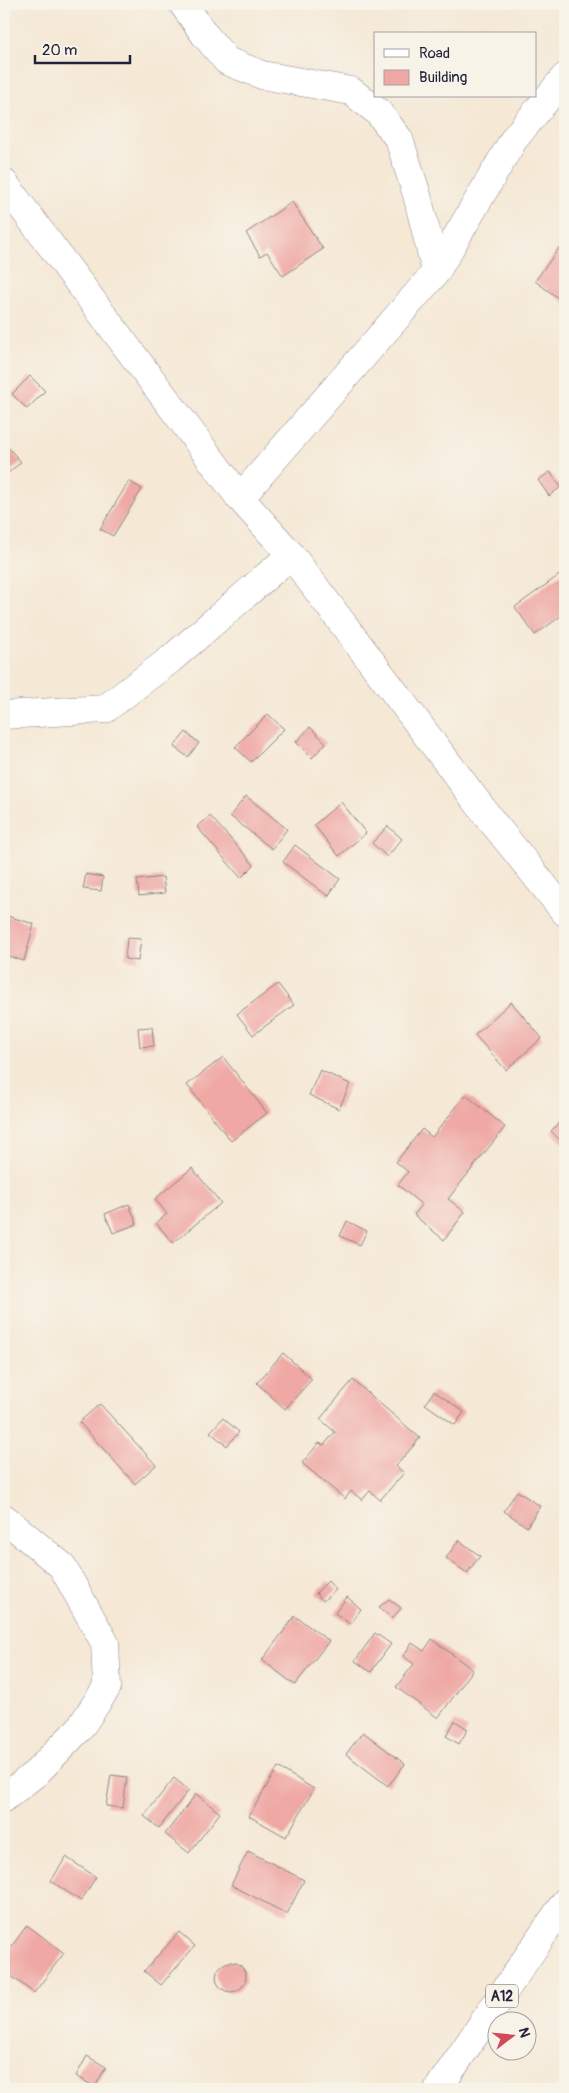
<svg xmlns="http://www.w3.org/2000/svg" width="569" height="2093" font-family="Pangolin,sans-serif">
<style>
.building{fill:#efa8a4}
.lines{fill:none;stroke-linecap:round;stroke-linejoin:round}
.street-casing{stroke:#8c8588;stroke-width:29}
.secondary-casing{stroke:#8c8588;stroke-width:29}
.primary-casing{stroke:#8c8588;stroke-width:29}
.street{stroke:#fff;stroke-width:28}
.secondary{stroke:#fff;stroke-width:28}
.primary{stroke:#fff;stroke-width:28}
.labels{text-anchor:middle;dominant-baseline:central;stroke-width:4;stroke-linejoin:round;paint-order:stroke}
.shield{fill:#f7f3e8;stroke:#62616f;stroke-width:1}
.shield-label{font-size:14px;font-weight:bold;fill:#22223b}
</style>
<rect width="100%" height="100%" fill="#f7f3e8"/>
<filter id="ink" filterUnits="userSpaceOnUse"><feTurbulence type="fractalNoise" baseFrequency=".02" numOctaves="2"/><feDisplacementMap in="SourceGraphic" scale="10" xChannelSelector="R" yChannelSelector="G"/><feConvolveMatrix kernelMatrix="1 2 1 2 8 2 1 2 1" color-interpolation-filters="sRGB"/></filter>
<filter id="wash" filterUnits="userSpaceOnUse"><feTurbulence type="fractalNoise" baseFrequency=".0096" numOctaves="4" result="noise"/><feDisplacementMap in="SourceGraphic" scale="20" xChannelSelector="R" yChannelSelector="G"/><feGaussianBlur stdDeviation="1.12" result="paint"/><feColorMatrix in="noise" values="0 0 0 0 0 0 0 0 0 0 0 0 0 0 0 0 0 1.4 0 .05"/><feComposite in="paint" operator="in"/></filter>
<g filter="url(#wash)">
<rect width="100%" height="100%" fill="#f5e8d5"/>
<g id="blocks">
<g class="building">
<polygon points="292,202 323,249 283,276 267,252 260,256 246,233"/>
<polygon points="559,248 565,253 565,303 535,281"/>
<polygon points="30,376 45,391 27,409 12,394"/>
<polygon points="7,446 21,462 7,474 4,469 4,449"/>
<polygon points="550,472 561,487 549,496 538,480"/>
<polygon points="129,481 142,489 113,536 100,529"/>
<polygon points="565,571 565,613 535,635 515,607"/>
<polygon points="268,714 284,729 251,762 235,747"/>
<polygon points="310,727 326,743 312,758 296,742"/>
<polygon points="186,732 199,743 188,757 174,747"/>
<polygon points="246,796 287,829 272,849 230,816"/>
<polygon points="341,802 366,833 339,856 314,825"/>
<polygon points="210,816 254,865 241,878 197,827"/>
<polygon points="388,826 402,839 387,857 372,843"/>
<polygon points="295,845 340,879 328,896 283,862"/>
<polygon points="86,874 103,877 101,891 83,889"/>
<polygon points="163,877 165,893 139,896 137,880"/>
<polygon points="4,915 34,924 24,961 4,955"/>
<polygon points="127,938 141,939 138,961 125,959"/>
<polygon points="278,984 294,1005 253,1035 237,1014"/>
<polygon points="511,1002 542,1038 506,1070 475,1035"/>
<polygon points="152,1027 154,1046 140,1047 138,1028"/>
<polygon points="223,1057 267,1113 231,1141 187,1085"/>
<polygon points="320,1070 350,1084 339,1109 309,1095"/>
<polygon points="466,1095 505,1127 448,1199 465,1212 444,1240 414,1215 422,1205 398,1185 408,1172 396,1162 422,1129 432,1137"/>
<polygon points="565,1117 565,1145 551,1131"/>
<polygon points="192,1168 221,1203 173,1243 156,1223 167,1214 155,1199"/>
<polygon points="129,1204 137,1224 113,1233 105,1214"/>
<polygon points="347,1221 367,1231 360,1245 340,1236"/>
<polygon points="283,1353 312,1379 285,1409 257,1383"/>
<polygon points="353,1380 420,1438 396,1466 404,1473 380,1500 370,1491 362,1500 351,1491 345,1499 302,1463 319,1443 324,1445 335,1432 320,1419"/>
<polygon points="434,1391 464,1412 455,1425 425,1404"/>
<polygon points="100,1404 156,1465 135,1484 79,1422"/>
<polygon points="223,1418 239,1432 227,1446 210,1432"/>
<polygon points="517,1491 540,1506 527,1527 504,1511"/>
<polygon points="459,1540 480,1556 467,1573 446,1558"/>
<polygon points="328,1581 336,1590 323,1601 316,1593"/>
<polygon points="347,1597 361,1609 350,1624 335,1613"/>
<polygon points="389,1599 401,1608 392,1619 379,1607"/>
<polygon points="295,1616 329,1641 295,1685 262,1660"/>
<polygon points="375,1633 391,1644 371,1672 355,1661"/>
<polygon points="432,1639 473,1670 438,1718 396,1687 414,1664 403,1656 412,1643 424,1651"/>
<polygon points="455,1721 468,1729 459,1744 446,1736"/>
<polygon points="363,1732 405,1764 388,1786 346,1754"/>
<polygon points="278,1767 314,1789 286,1837 249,1816"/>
<polygon points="111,1775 127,1777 123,1808 106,1806"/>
<polygon points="174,1778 189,1790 159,1828 144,1816"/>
<polygon points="196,1794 220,1813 189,1853 165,1834"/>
<polygon points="248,1851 304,1880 287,1914 231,1885"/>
<polygon points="66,1857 96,1877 81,1901 51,1881"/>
<polygon points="27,1925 64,1953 34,1993 4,1971 4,1957"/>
<polygon points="179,1932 195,1946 161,1985 144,1971"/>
<circle cx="231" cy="1977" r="15"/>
<polygon points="87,2056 106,2067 95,2087 76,2076"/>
</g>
</g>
</g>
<g filter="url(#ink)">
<use href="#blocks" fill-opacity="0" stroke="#8c8588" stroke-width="1"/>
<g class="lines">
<g class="street-casing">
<g id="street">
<polyline points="183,4 205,35 227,61 262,75 351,91 378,112 399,139 417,195 436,272 240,498"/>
<polyline points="436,272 514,139 565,77"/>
<polyline points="4,715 105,709 171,659 291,555"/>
<polyline points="4,1518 62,1566 105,1643 107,1687 80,1728 36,1773 4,1798"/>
</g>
</g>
<g class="secondary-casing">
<polyline id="secondary" points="4,183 240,498 291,555 490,819 565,912"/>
</g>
<g class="primary-casing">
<polyline id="primary" points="438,2089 565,1902"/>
</g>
<use href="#street" class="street"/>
<use href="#secondary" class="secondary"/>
<use href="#primary" class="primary"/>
</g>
</g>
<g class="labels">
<rect class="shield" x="486" y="1984.5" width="32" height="23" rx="4"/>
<g class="shield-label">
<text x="502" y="1996">A12</text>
</g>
</g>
<rect width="569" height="2093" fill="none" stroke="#f7f3e8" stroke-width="20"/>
<rect x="374" y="32" width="162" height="65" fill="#f7f3e8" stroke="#a29fa3"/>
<rect x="384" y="49" width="25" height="8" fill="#ffffff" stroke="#a29fa3"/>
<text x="419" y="58" font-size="15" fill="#22223b">Road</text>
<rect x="384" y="70" width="25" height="15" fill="#efa8a4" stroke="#a29fa3"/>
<text x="419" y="82" font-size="15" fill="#22223b">Building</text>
<g transform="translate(512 2036) rotate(74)"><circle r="24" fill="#f7f3e8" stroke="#a29fa3"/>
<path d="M0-4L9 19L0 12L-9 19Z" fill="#d1495b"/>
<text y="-8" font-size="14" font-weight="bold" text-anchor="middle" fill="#22223b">N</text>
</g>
<path d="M35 55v8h95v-8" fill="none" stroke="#22223b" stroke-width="2.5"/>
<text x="42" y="55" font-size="15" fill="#22223b" stroke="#f7f3e8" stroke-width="4" paint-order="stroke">20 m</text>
</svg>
